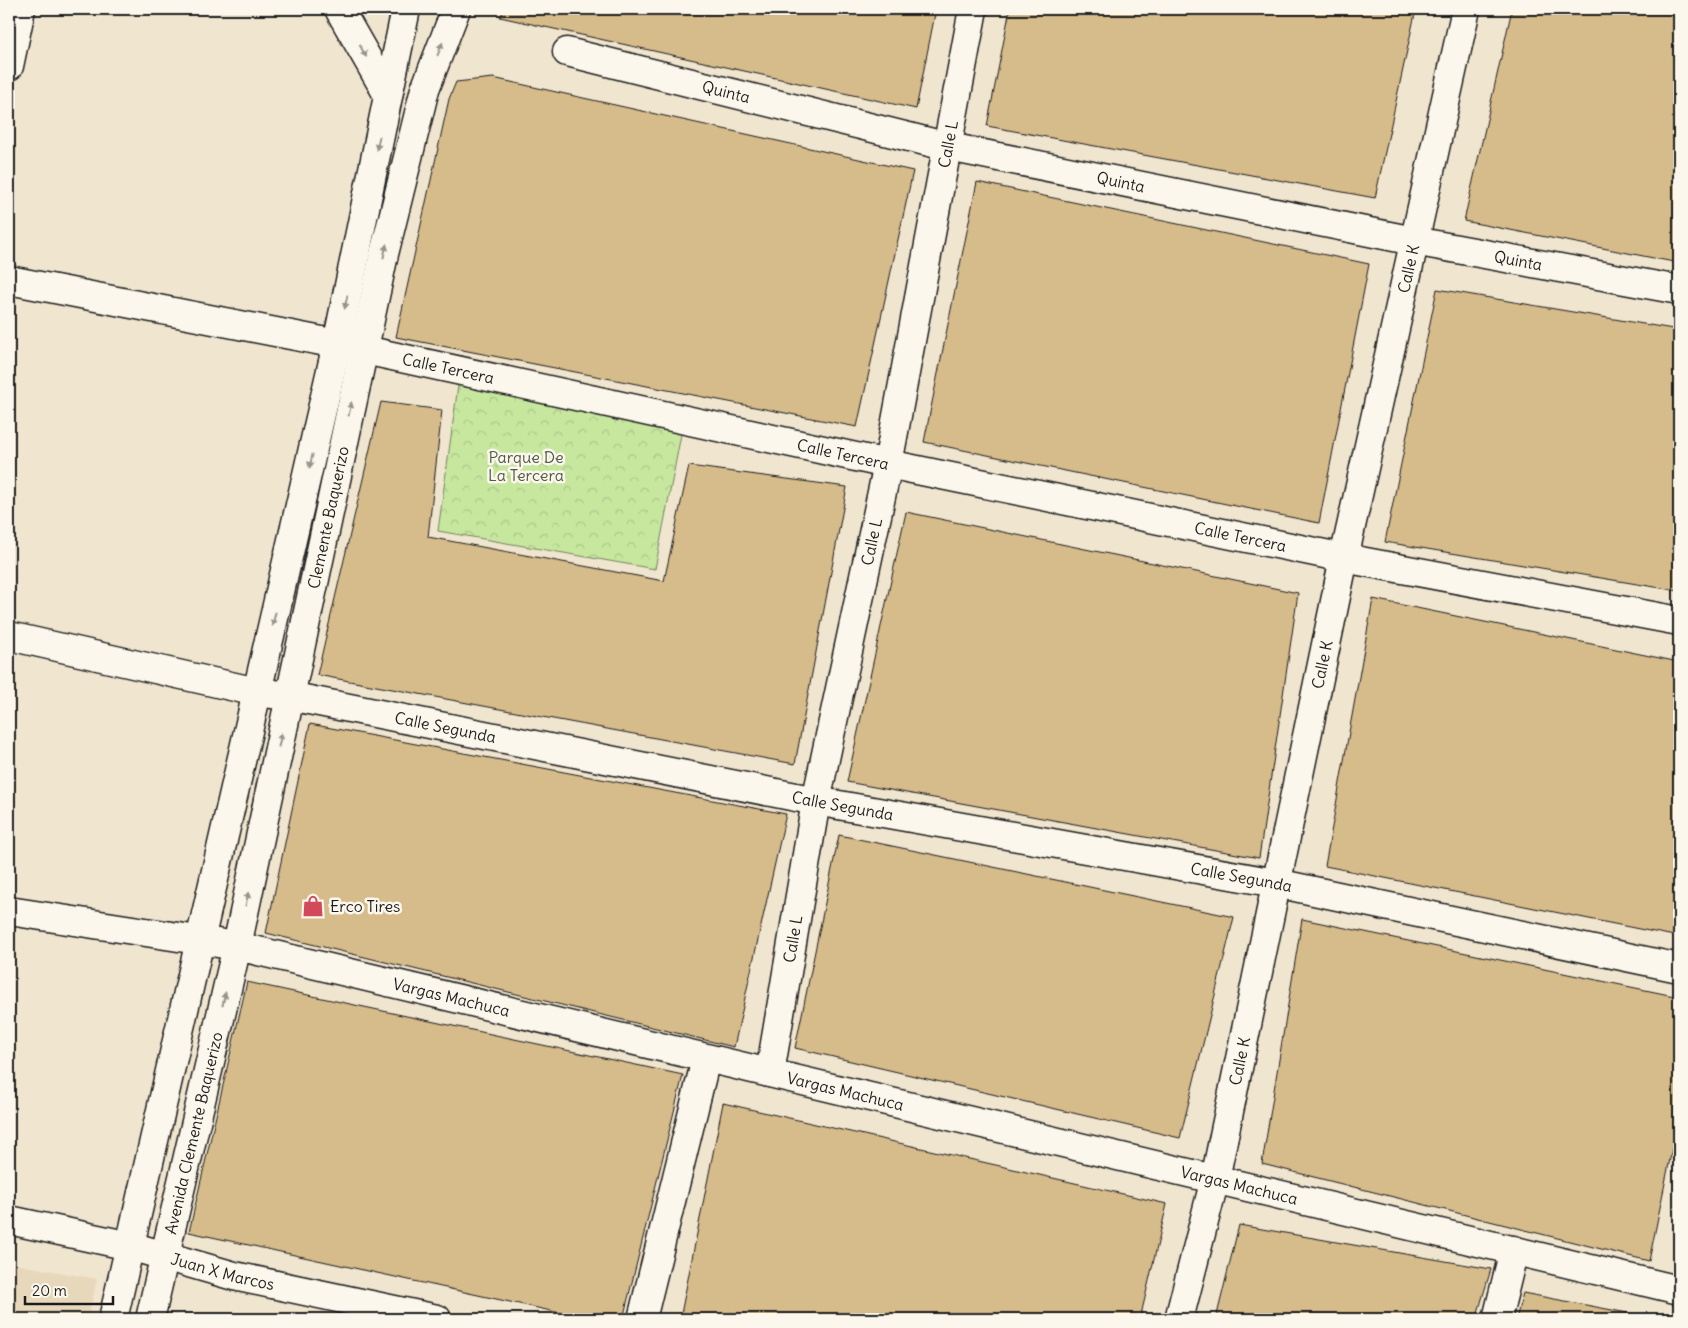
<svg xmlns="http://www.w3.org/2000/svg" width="1688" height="1328" font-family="Delius,sans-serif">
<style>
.built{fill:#e8d8bb}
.forest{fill:url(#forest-crowns);stroke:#72825e}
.building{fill:#d6bb8b;stroke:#1c1c1c}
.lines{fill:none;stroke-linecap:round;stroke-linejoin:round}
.minor-casing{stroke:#1c1c1c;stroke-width:31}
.major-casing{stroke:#1c1c1c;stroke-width:31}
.highway-casing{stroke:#1c1c1c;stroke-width:31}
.minor{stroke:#fbf7ec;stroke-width:28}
.major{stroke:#fbf7ec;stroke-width:28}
.highway{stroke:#fbf7ec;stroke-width:28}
.oneway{fill:#97948e}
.labels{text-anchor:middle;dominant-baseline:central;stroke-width:5;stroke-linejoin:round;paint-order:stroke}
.street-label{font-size:16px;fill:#1c1c1c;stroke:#fbf7ec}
.park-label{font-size:16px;fill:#4f5943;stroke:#fbf7ec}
.poi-label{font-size:16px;fill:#1c1c1c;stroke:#fbf7ec;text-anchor:start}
</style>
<defs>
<pattern id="forest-crowns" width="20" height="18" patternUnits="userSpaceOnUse" patternTransform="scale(1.25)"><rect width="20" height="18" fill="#c7e79f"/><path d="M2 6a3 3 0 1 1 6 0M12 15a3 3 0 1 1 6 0" fill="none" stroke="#aac688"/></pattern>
</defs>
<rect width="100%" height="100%" fill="#f0e5cf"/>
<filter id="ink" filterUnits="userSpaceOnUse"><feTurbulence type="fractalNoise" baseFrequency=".02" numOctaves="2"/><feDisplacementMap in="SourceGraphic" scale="10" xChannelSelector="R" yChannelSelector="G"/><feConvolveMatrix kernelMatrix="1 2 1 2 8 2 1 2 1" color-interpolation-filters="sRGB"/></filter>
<g filter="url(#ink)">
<polygon class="built" points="9,1263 97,1279 88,1319 9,1319"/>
<polygon class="forest" points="460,371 684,419 655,569 438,531"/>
<g class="building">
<polygon points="505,9 936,9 916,109 500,17"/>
<polygon points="1010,9 1416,9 1375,198 987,126"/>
<polygon points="1512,9 1679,9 1679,263 1464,221"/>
<polygon points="493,78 913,171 857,427 396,337 449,99 456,82"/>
<polygon points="977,182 1369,264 1319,523 924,442"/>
<polygon points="1437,289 1679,330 1679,591 1385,542"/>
<polygon points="381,402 442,410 428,537 664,581 689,466 847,487 795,764 317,675"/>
<polygon points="906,512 1298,593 1259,858 847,782"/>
<polygon points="1373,599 1679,662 1679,937 1325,866"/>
<polygon points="310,724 786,814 734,1047 266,933"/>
<polygon points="839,835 1234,917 1180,1138 795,1048"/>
<polygon points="1302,919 1679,997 1679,1115 1649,1261 1262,1164"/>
<polygon points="247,982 683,1075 623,1319 588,1319 189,1232"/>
<polygon points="723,1103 1167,1204 1140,1319 680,1319"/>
<polygon points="1239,1225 1491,1269 1476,1319 1216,1319"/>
<polygon points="1523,1293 1659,1319 1516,1319"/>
<polygon points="175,1316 189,1319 174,1319"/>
</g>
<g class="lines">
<g class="minor-casing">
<g id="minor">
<path id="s1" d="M 567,52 L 949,147 L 1414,241 L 1679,290"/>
<polyline points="9,66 21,9"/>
<path id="s2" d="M 9,280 L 337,344 L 888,464 L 1344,558 L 1679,621"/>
<path id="s3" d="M 9,636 L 257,692 L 289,696 L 816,801 L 1276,883 L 1679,968"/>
<path id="s4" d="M 9,911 L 237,946 L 1679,1290"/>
<path id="s5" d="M 770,1073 L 816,801 L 888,464 L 973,9"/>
<path id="s6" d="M 9,1220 L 130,1246 L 234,1276 L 437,1319"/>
<polyline points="642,1319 706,1059"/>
<path id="s7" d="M 1179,1319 L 1215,1179 L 1344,558 L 1466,9"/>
<polyline points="1497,1319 1514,1250"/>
</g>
</g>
<g class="major-casing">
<g id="major">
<polyline points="113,1319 337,344 406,9"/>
<path id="s8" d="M 150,1319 L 237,946 L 384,254 L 425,89 L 456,9"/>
</g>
</g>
<g class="highway-casing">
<polyline id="highway" points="339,9 388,95"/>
</g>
<use href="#minor" class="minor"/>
<use href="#major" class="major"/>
<use href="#highway" class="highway"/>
</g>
<defs><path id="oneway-solid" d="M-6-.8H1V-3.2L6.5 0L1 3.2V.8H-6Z" transform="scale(1.25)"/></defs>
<g class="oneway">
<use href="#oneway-solid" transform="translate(440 49) rotate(-69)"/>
<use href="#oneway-solid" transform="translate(363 51) rotate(61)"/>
<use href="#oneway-solid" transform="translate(378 143) rotate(102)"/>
<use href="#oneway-solid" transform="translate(385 251) rotate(-77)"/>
<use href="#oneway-solid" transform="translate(346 302) rotate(102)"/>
<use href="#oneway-solid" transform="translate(350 409) rotate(-78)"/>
<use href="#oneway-solid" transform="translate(311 461) rotate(103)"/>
<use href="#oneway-solid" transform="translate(274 619) rotate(103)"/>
<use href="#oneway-solid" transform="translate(280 740) rotate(-78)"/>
<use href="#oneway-solid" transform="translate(247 899) rotate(-78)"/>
<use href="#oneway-solid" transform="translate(224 999) rotate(-77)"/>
</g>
</g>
<defs>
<g id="shop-bare" transform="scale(1.725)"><path d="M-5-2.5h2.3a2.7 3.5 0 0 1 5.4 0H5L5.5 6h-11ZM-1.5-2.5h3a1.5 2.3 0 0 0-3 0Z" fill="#d1495b" stroke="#fbf7ec" stroke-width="2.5" paint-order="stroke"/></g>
</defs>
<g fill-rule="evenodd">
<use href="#shop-bare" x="313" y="906"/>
</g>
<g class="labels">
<g class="street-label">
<text stroke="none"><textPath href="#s1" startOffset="164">Quinta</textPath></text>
<text stroke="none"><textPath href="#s5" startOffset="946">Calle L</textPath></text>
<text stroke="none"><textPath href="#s1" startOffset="569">Quinta</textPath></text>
<text stroke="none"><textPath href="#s1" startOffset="974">Quinta</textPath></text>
<text stroke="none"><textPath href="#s7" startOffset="1075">Calle K</textPath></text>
<text stroke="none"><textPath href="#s2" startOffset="448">Calle Tercera</textPath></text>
<text stroke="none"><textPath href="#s2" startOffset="852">Calle Tercera</textPath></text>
<text stroke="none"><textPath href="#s8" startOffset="821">Clemente Baquerizo</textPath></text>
<text stroke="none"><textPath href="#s2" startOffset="1258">Calle Tercera</textPath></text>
<text stroke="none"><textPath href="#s5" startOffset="541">Calle L</textPath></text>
<text stroke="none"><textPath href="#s7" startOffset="670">Calle K</textPath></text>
<text stroke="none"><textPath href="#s3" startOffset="446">Calle Segunda</textPath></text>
<text stroke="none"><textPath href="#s3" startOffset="851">Calle Segunda</textPath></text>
<text stroke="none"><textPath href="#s3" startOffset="1256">Calle Segunda</textPath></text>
<text stroke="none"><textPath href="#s5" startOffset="136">Calle L</textPath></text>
<text stroke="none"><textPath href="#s4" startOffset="451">Vargas Machuca</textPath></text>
<text stroke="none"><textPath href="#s7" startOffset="265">Calle K</textPath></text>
<text stroke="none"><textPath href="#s4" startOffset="856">Vargas Machuca</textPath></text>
<text stroke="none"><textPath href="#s8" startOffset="191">Avenida Clemente Baquerizo</textPath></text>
<text stroke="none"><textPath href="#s4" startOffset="1261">Vargas Machuca</textPath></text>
<text stroke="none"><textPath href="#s6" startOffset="220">Juan X Marcos</textPath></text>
</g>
<g class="park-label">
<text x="526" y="457">Parque De<tspan x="526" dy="18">La Tercera</tspan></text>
</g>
<g class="poi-label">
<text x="330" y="906">Erco Tires</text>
</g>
</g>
<rect width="1688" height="1328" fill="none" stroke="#fbf7ec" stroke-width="30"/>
<rect x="15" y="15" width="1658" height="1298" fill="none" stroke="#1c1c1c" stroke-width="2" filter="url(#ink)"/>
<path d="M25 1296v8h88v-8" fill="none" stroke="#1c1c1c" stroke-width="2.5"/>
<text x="32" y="1296" font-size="15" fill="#1c1c1c" stroke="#fbf7ec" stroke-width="4" paint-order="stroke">20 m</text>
</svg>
